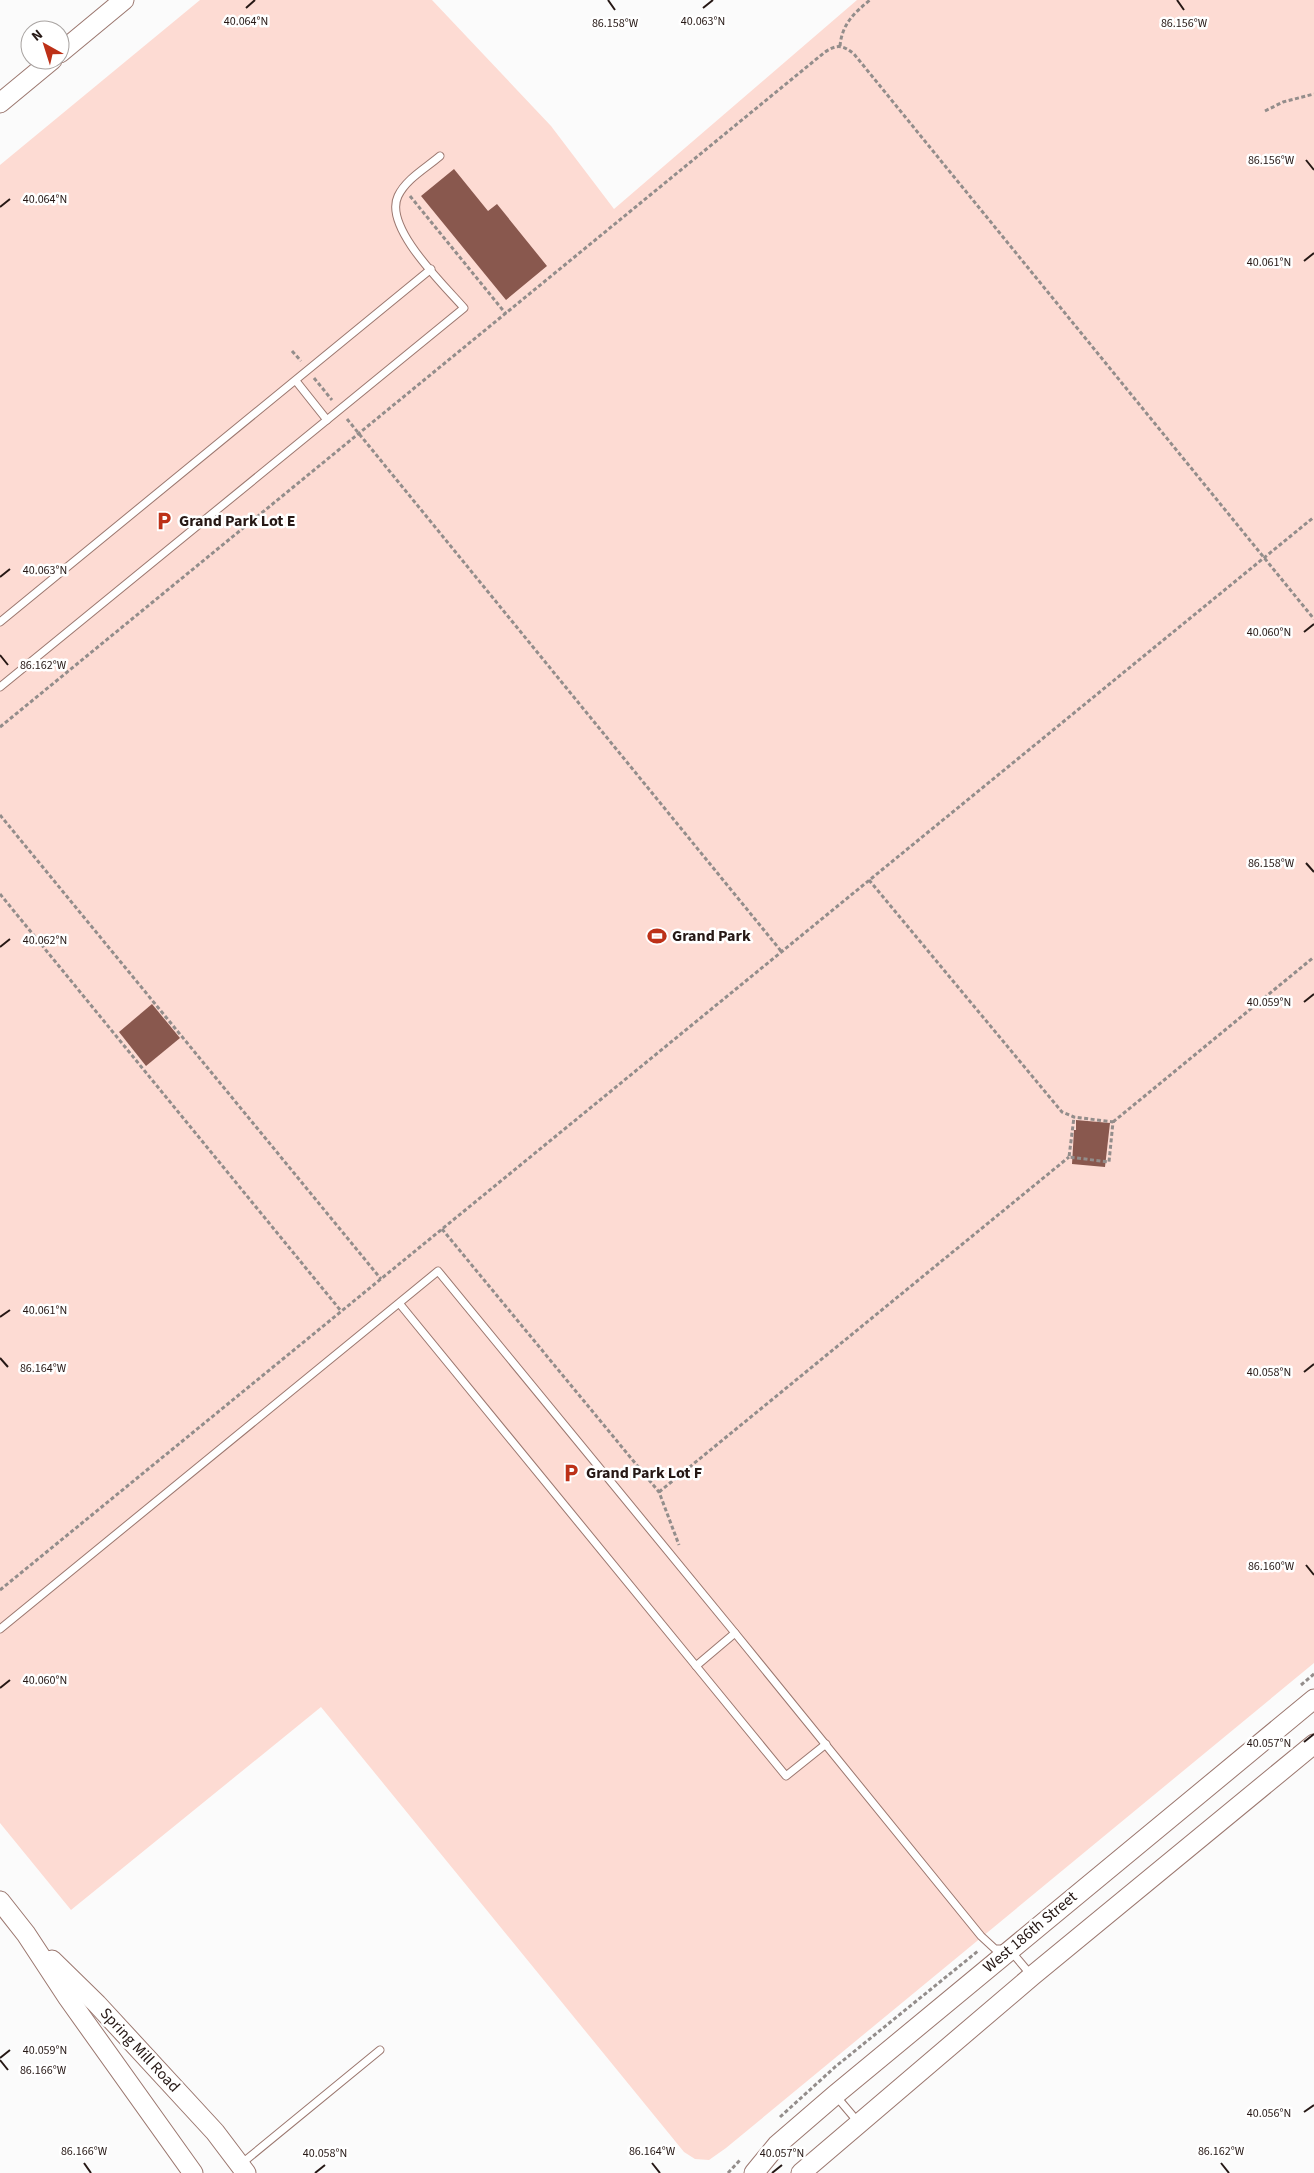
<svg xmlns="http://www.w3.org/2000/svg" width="1314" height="2173" font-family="'Source Sans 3',sans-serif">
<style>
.pitch{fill:#fddbd3}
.building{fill:#89584e}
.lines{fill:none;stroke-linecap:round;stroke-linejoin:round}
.lane-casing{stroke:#9b776f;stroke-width:9}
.secondary-casing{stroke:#9b776f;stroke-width:21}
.path{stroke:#938d8b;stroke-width:3;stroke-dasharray:4 2.5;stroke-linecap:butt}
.lane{stroke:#fff;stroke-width:7}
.secondary{stroke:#fff;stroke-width:19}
.ticks{fill:none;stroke:#261815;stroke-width:2}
.labels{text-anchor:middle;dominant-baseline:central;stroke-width:5;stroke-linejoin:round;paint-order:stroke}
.poi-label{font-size:16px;font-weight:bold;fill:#261815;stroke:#fff;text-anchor:start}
.street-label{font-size:16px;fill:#261815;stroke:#fff}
.ticks-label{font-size:12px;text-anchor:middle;fill:#261815;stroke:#fff;stroke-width:5;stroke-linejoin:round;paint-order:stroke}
</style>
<rect width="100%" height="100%" fill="#fbfbfb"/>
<polygon class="pitch" points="200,0 432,0 551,126 614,209 857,0 1314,0 1314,1663 726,2148 709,2160 695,2159 684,2152 321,1707 71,1910 0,1823 0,165"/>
<g class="building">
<polygon points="454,169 488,211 497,204 547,266 506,300 421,196"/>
<polygon points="152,1004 180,1038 146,1066 119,1032"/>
<polygon points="1076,1120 1110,1123 1105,1167 1072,1164 1074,1130 1076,1130"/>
</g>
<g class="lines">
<g class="lane-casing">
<g id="lane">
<polyline points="296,381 327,420"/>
<polyline points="0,622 431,269"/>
<path d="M 0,687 L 464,308 C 444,285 383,227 398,196 C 406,179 426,168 440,156"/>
<polyline points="0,1629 399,1303 438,1271 735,1633 696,1666 399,1303"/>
<polyline points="735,1633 981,1936 995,1949 1009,1949 1031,1975"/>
<polyline points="696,1666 786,1776 826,1744"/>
<polyline points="836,2096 858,2122"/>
<polyline points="241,2164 380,2050"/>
</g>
</g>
<g class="secondary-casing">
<g id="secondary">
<polyline points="60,53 124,0"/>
<polyline points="0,103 52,60"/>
<polyline points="0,1901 26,1934 68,1998 193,2173"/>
<polyline points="52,1960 97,2004 215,2132 246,2173"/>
<polyline points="754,2173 777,2145 835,2095 1314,1699"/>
<polyline points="801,2173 1032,1976 1314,1744"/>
</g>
</g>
<g class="path">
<path d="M 840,46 C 842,24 854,13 870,0"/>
<polyline points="1265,111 1283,102 1314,94"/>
<polyline points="410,196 506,314"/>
<polyline points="292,351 301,361"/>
<polyline points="314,378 332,400"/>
<polyline points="347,419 781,951"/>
<path d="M 0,727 L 825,52 C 837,44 843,45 854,54 L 1314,619"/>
<polyline points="0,815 381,1279"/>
<polyline points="869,880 1062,1112 1074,1117 1113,1122 1109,1162 1069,1157 1074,1117"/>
<polyline points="0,894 341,1311"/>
<polyline points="1113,1122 1314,957"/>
<polyline points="442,1229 659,1492 679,1545"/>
<polyline points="659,1492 1069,1157"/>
<polyline points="0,1590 1314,517"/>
<polyline points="1301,1685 1314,1674"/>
<polyline points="780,2117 835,2067 978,1951"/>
<polyline points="728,2173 740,2160"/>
</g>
<use href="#lane" class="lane"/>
<use href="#secondary" class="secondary"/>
</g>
<path class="ticks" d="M 608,0 L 615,10M 1177,0 L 1184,10M 246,8 L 255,0M 703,8 L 713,0M 1306,160 L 1314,170M 0,207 L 10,199M 1304,261 L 1314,253M 0,577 L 10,569M 1304,632 L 1314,624M 0,655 L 8,665M 1306,863 L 1314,872M 0,947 L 10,939M 1304,1002 L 1314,994M 0,1317 L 10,1310M 0,1358 L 8,1367M 1304,1372 L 1314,1364M 1306,1565 L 1314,1575M 0,1688 L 10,1680M 1304,1742 L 1314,1734M 0,2058 L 10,2050M 0,2060 L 8,2070M 1304,2112 L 1314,2105M 84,2163 L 91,2173M 652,2163 L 660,2173M 1221,2163 L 1229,2173M 315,2173 L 325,2165M 772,2173 L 782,2165"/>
<defs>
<g id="parking-bare" transform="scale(1.5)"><path d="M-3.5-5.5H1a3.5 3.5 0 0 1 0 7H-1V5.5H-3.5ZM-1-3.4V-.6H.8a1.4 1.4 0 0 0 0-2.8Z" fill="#bd3118" stroke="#fff" stroke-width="2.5" paint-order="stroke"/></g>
<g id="stadium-bare" transform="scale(1.5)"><path d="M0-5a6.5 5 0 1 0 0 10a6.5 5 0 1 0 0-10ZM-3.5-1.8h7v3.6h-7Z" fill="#bd3118" stroke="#fff" stroke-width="2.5" paint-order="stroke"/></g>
</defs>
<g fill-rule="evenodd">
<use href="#parking-bare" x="164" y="521"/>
<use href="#stadium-bare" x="657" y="936"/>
<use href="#parking-bare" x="571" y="1473"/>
</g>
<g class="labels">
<g class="poi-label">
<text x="179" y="521">Grand Park Lot E</text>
<text x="672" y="936">Grand Park</text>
<text x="586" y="1473">Grand Park Lot F</text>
</g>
<g class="street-label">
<text transform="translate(1030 1932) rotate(-40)">West 186th Street</text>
<text transform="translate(140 2050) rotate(47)">Spring Mill Road</text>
</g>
</g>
<g class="ticks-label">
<text x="246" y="25">40.064°N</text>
<text x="703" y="25">40.063°N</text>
<text x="615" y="27">86.158°W</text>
<text x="1184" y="27">86.156°W</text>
<text x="1271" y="164">86.156°W</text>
<text x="45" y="203">40.064°N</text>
<text x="1269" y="266">40.061°N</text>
<text x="45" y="574">40.063°N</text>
<text x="1269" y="636">40.060°N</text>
<text x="43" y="669">86.162°W</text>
<text x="1271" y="867">86.158°W</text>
<text x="45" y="944">40.062°N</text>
<text x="1269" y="1006">40.059°N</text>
<text x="45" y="1314">40.061°N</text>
<text x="43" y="1372">86.164°W</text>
<text x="1269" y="1376">40.058°N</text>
<text x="1271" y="1570">86.160°W</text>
<text x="45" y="1684">40.060°N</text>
<text x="1269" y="1747">40.057°N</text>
<text x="45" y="2054">40.059°N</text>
<text x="43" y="2074">86.166°W</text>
<text x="1269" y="2117">40.056°N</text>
<text x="84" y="2155">86.166°W</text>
<text x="652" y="2155">86.164°W</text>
<text x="1221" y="2155">86.162°W</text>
<text x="325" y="2157">40.058°N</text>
<text x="782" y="2157">40.057°N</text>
</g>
<g transform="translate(45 45) rotate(321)"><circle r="24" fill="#ffffff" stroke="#a8a3a1"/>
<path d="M0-4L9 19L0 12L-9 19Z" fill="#bd3118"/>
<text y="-8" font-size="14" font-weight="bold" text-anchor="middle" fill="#261815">N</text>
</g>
</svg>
